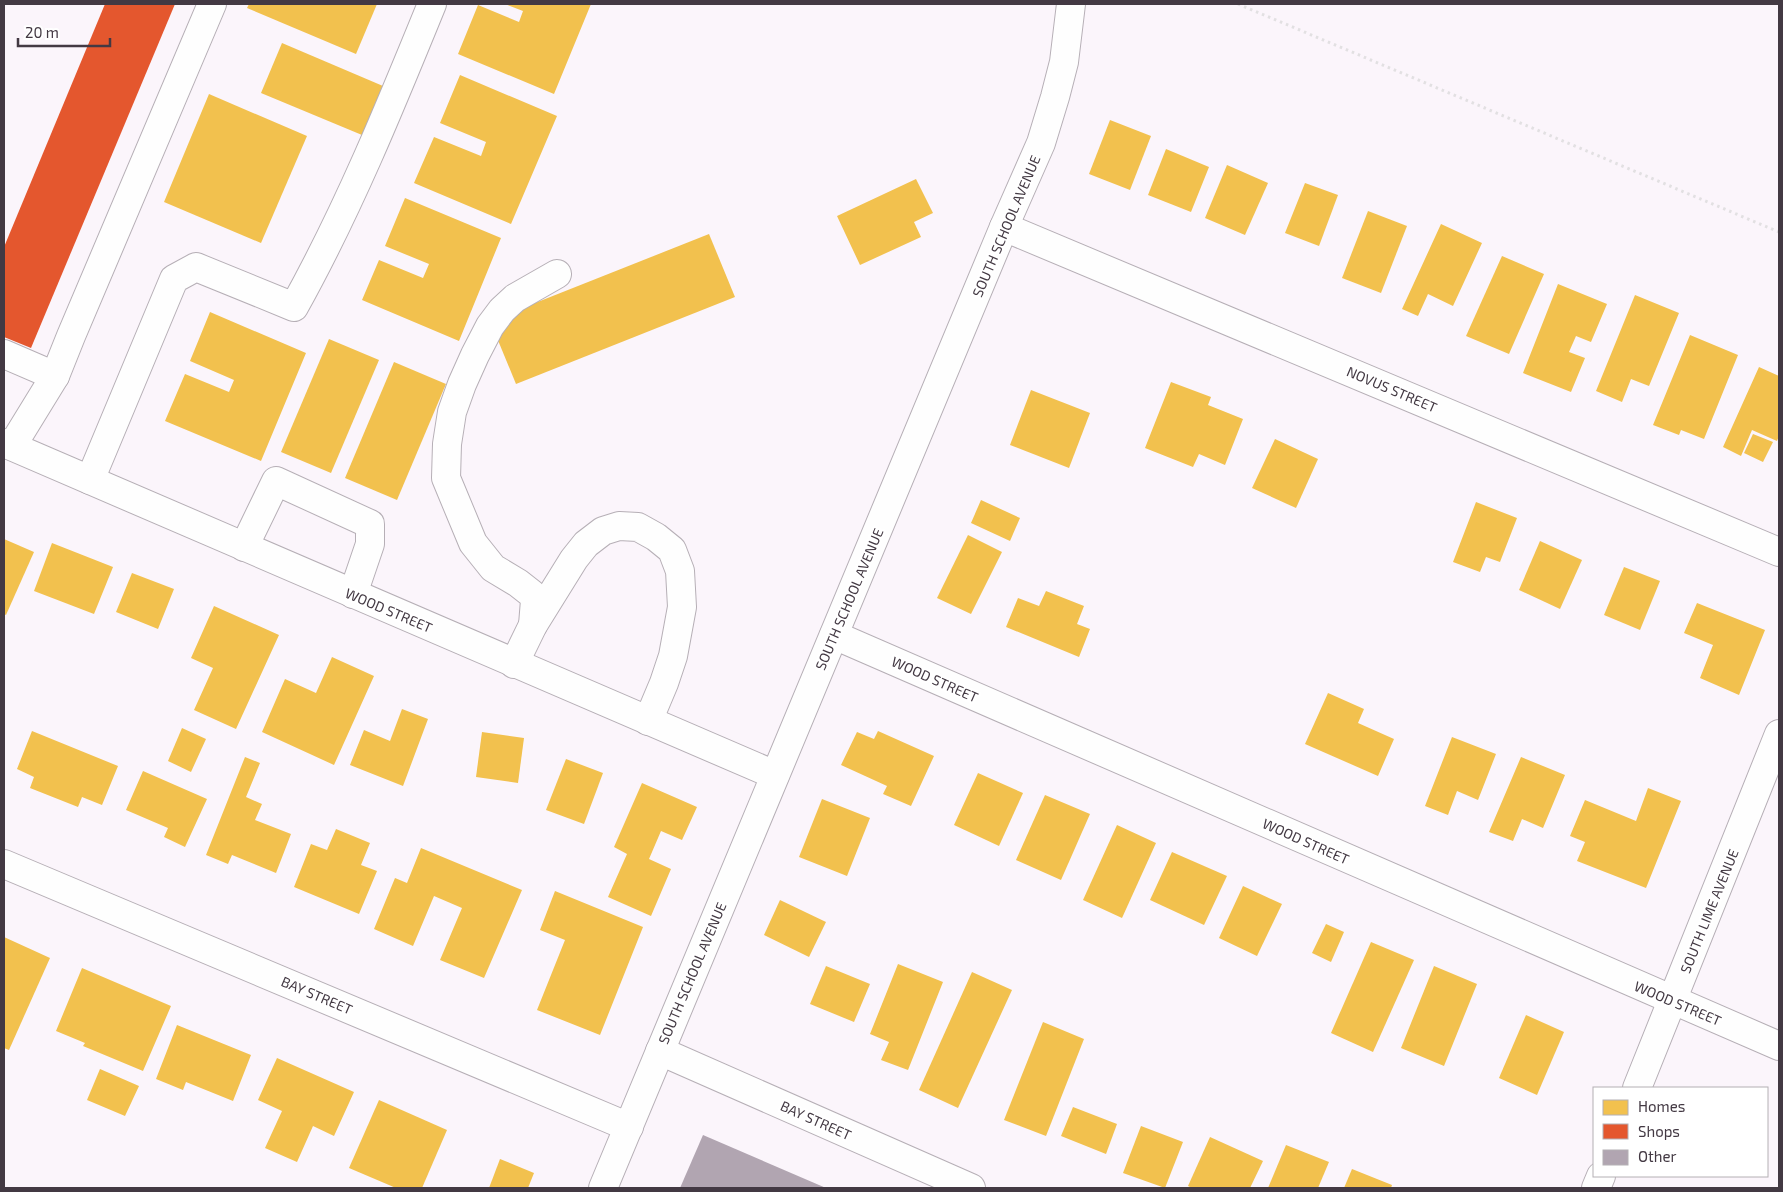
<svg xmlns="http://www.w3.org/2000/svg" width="1783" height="1192" font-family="'Exo 2',sans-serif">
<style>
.homes{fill:#f2c14e}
.shops{fill:#e4572e}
.building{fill:#b1a5b1}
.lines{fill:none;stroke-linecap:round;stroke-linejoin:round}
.minor-casing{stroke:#b6afb6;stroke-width:30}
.path{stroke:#e2e0e2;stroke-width:3;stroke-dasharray:2.5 4;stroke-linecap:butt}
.minor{stroke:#fefefe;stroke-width:28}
.labels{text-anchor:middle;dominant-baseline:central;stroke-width:5;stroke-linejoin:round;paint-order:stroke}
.street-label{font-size:14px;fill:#433943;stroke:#fff}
</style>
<rect width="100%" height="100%" fill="#fbf5fb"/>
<g class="homes">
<polygon points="249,4 377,4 356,54 247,8"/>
<polygon points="505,4 591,4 554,94 458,54 478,5 519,22 523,11"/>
<polygon points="282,43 383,86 362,135 261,93"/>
<polygon points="460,75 557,116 511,224 414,183 434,137 481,156 486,142 440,123"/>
<polygon points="209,94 307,136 261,243 164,202"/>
<polygon points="1110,120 1151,136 1130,190 1089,174"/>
<polygon points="1166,149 1209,167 1191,212 1148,195"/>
<polygon points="1227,165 1268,183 1245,235 1205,218"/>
<polygon points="916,179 933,213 914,222 921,237 860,265 837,216"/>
<polygon points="1305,183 1338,195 1319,246 1285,233"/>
<polygon points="405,198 501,238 459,341 362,300 379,260 423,278 429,264 385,246"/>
<polygon points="1368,211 1407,226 1381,293 1342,278"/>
<polygon points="1441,224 1482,243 1453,306 1428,294 1418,316 1402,309"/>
<polygon points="709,234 735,297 516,384 490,321"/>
<polygon points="1502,256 1544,274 1509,354 1466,336"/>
<polygon points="1558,284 1607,304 1591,342 1576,336 1569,352 1585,358 1571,392 1523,373"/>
<polygon points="1635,295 1679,313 1649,386 1631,379 1622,402 1596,391"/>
<polygon points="210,312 306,353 261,461 165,421 185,374 229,392 234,380 190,361"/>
<polygon points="1690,335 1738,355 1704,439 1681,430 1679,435 1653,425"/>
<polygon points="329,339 379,360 331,473 281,452"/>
<polygon points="394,362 446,384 397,500 345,478"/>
<polygon points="1759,367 1779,376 1779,436 1777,441 1752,430 1741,456 1723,447"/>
<polygon points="1171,382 1211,397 1208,405 1243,419 1225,465 1199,454 1193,467 1145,448"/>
<polygon points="1031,390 1090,413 1069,468 1010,445"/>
<polygon points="1753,434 1773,442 1763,462 1744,453"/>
<polygon points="1275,439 1318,459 1296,508 1252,488"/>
<polygon points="981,500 1020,518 1010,541 971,523"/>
<polygon points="1476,502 1517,518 1500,562 1486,557 1480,572 1453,562"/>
<polygon points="968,535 1002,552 971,614 937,598"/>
<polygon points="4,539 34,552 6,615 4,614"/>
<polygon points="1540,541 1582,560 1560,609 1519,590"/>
<polygon points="52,543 113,567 94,614 34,591"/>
<polygon points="1624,567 1660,581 1640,630 1604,615"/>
<polygon points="132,573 174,589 158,629 116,612"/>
<polygon points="1046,591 1084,606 1077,624 1090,629 1079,657 1006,627 1018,598 1039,606"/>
<polygon points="1697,603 1765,630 1739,695 1700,678 1713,645 1684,633"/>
<polygon points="214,606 279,635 236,729 194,710 213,668 191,658"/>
<polygon points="332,657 374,676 334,765 262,732 285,679 316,693"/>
<polygon points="1328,693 1364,709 1358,723 1394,739 1378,776 1305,744"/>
<polygon points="402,709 428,719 403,786 350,765 364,730 390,741"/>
<polygon points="182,728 206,739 191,772 168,761"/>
<polygon points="32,731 118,766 102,805 82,797 78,807 30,788 34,777 17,769"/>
<polygon points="878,731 934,756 911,806 883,794 887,786 841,765 857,732 874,739"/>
<polygon points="482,732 524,738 518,783 476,777"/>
<polygon points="1452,737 1496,754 1478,800 1457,791 1448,815 1425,806"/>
<polygon points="245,757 260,763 246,797 262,804 255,820 291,834 276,873 232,855 228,864 206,855"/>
<polygon points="1521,757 1565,775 1543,828 1522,819 1513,841 1489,832"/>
<polygon points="566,759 603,773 584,824 546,810"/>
<polygon points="143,771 207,799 185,847 164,837 168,828 126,810"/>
<polygon points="978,773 1023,793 999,846 954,825"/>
<polygon points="642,783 697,807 682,840 661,831 649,859 671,869 651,916 608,897 627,854 614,847"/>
<polygon points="1648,788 1681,801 1646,888 1577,861 1585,842 1570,836 1585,800 1636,821"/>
<polygon points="1045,795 1090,814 1061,880 1016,860"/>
<polygon points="822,799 870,818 847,876 799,857"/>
<polygon points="1117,825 1156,843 1122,918 1083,900"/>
<polygon points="336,829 370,843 361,865 377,871 359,914 294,887 311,844 327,850"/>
<polygon points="421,848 522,890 484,978 440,960 462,908 434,896 413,946 374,929 395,878 407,883"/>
<polygon points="1172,852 1227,876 1204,925 1150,900"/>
<polygon points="1243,886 1282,904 1257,956 1219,938"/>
<polygon points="555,891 643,927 600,1035 537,1010 565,940 540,930"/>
<polygon points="780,900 826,922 809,957 764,935"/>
<polygon points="1326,924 1344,932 1331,962 1312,953"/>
<polygon points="4,937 50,958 9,1050 4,1048"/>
<polygon points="1371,942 1414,960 1373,1052 1331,1033"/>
<polygon points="898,964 943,982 908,1070 881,1060 889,1042 870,1034"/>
<polygon points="826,966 870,984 854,1022 810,1004"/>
<polygon points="1434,966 1477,984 1444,1066 1401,1048"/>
<polygon points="82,968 171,1006 143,1071 83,1046 85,1043 56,1031"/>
<polygon points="972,972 1012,990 958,1108 919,1090"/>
<polygon points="1526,1015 1564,1032 1537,1095 1499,1078"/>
<polygon points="1043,1022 1084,1039 1046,1136 1004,1120"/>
<polygon points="177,1025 251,1055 233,1101 186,1082 183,1090 156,1079"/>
<polygon points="277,1058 354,1092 334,1136 313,1126 297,1162 265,1148 282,1111 258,1100"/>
<polygon points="100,1069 139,1086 125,1116 87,1100"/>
<polygon points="379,1100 447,1130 422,1188 396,1188 349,1168"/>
<polygon points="1073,1107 1117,1124 1106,1154 1061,1136"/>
<polygon points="1141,1126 1183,1142 1165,1188 1123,1173"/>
<polygon points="1210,1137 1263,1161 1250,1188 1192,1188 1188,1186"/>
<polygon points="1286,1145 1329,1162 1318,1188 1268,1188"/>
<polygon points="500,1159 534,1173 528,1188 489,1188"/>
<polygon points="1352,1169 1392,1185 1391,1188 1344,1188"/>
</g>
<polygon class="shops" points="105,4 175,4 31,348 4,337 4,247"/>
<polygon class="building" points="703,1135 826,1188 680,1188"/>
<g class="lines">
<g class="minor-casing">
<g id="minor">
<polyline points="1004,227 1779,552"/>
<polyline points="4,354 55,376 12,446"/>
<polyline points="55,376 71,336 212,4"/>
<polyline points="4,443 775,775"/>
<path d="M 90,480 L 174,279 L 196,267 L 294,307 C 348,210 390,107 432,4"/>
<polyline points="244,547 276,481 370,524 370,544 353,594"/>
<polyline points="533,625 535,600 532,594 518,583 493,568 473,543 446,478 447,444 452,412 462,384 475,355 490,326 502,310 515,298 557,274"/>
<polyline points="834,635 1779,1046"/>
<polyline points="514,664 533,625 574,559 586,544 603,531 619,526 638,527 656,537 672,550 680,571 682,607 673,656 664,683 648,721"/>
<polyline points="4,864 629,1127"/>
<polyline points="660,1051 971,1188"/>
<polyline points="1637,1088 1779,734"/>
<polyline points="603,1188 1004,227 1041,143 1055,97 1064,62 1071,4"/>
<polyline points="1596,1188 1601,1176"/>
</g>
</g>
<polyline class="path" points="1238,4 1779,232"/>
<use href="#minor" class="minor"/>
</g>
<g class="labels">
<g class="street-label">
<text transform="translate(1006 226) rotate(-67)">SOUTH SCHOOL AVENUE</text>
<text transform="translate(1392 389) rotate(23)">NOVUS STREET</text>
<text transform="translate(849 599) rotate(-67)">SOUTH SCHOOL AVENUE</text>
<text transform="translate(389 610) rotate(23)">WOOD STREET</text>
<text transform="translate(935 679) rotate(24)">WOOD STREET</text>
<text transform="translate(1306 841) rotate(24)">WOOD STREET</text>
<text transform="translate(1709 911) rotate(-68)">SOUTH LIME AVENUE</text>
<text transform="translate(692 973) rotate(-67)">SOUTH SCHOOL AVENUE</text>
<text transform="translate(317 995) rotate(23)">BAY STREET</text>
<text transform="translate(1678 1003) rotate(23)">WOOD STREET</text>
<text transform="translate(816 1120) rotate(24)">BAY STREET</text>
</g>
</g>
<rect width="1783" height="1192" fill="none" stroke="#433943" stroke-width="10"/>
<rect x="1593" y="1087" width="175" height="90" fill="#ffffff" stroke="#b4b0b4"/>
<rect x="1603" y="1100" width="25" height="15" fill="#f2c14e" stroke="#b4b0b4"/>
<text x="1638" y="1112" font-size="15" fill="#433943">Homes</text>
<rect x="1603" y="1124" width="25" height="15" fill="#e4572e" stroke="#b4b0b4"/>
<text x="1638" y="1137" font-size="15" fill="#433943">Shops</text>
<rect x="1603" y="1150" width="25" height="15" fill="#b1a5b1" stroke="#b4b0b4"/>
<text x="1638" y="1162" font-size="15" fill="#433943">Other</text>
<path d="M18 38v8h92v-8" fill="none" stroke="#433943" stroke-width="2.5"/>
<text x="25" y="38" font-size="15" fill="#433943" stroke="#ffffff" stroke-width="4" paint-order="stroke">20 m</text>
</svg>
